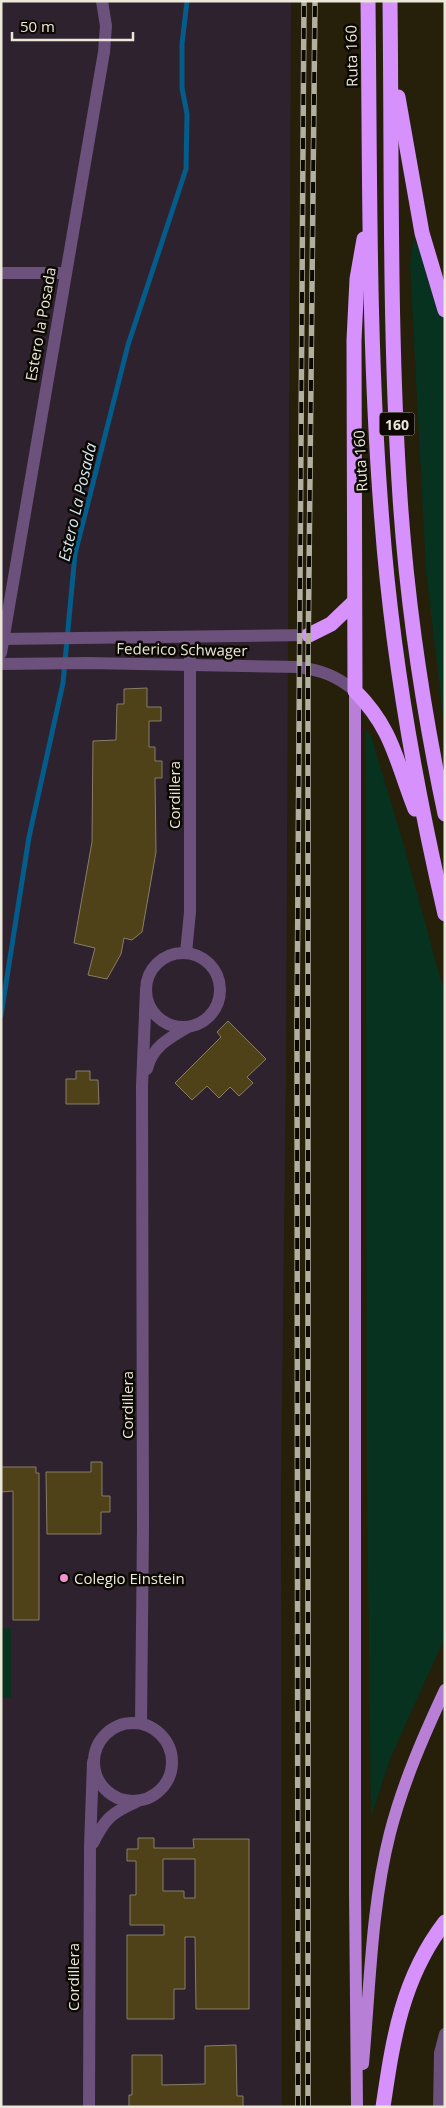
<svg xmlns="http://www.w3.org/2000/svg" width="446" height="2108" font-family="'Open Sans',sans-serif">
<style>
.industrial{fill:#2f222f}
.green{fill:#06321f}
.lines{fill:none;stroke-linecap:round;stroke-linejoin:round}
.stream{stroke:#035c8a;stroke-width:5}
.building{fill:#4f4218;stroke:#867f66;fill-rule:evenodd}
.minor{stroke:#6b517b;stroke-width:12}
.primary{stroke:#b87fd7;stroke-width:12}
.motorway{stroke:#d691fc;stroke-width:15}
.rail-casing{stroke:#b3af9f;stroke-width:5.5}
.rail{stroke:#0c0903;stroke-width:4;stroke-dasharray:11;stroke-linecap:butt}
.poi-dot{fill:#f491d3;stroke:#0c0903;stroke-width:2}
.labels{text-anchor:middle;dominant-baseline:central;stroke-width:5;stroke-linejoin:round;paint-order:stroke}
.shield{fill:#0c0903;stroke:#a8a499;stroke-width:1}
.shield-label{font-size:14px;font-weight:bold;fill:#ebe7d9}
.street-label{font-size:15px;fill:#ebe7d9;stroke:#0c0903}
.poi-label{font-size:15px;fill:#ebe7d9;stroke:#0c0903;text-anchor:start}
.water-label{font-size:16px;font-style:italic;fill:#d5e7f4;stroke:#0c0903}
</style>
<rect width="100%" height="100%" fill="#261f0a"/>
<polygon class="industrial" points="1,1 291,1 286,1064 281,1490 282,2107 1,2107"/>
<g class="green">
<polygon points="414,237 445,317 445,734 426,570 410,265"/>
<polygon points="365,727 371,736 403,842 445,995 445,1637 390,1759 371,1818 367,1483"/>
<polygon points="11,1628 11,1698 1,1698 1,1629"/>
</g>
<g class="lines">
<polyline class="stream" points="1,1015 29,837 63,683 75,554 128,345 186,169 187,114 182,88 182,44 187,1"/>
</g>
<g class="building">
<polygon points="147,688 147,707 161,707 161,721 149,721 149,747 155,747 155,761 162,761 162,778 155,778 156,852 142,932 132,940 124,938 121,954 107,979 88,975 95,948 74,943 92,842 93,741 116,740 117,704 124,704 124,689"/>
<polygon points="228,1021 266,1059 247,1077 253,1083 239,1096 230,1087 219,1098 207,1086 192,1100 175,1083 221,1037 217,1032"/>
<polygon points="76,1071 90,1071 90,1080 98,1080 99,1104 66,1104 66,1079 76,1079"/>
<polygon points="91,1462 102,1462 102,1496 110,1496 110,1512 101,1512 101,1534 47,1534 46,1472 91,1472"/>
<polygon points="1,1467 36,1467 36,1473 39,1473 39,1620 13,1620 13,1491 1,1492"/>
<path d="M 138,1838 L 154,1838 L 154,1848 L 194,1848 L 193,1839 L 249,1839 L 249,2009 L 196,2009 L 195,1937 L 185,1937 L 185,1989 L 174,1989 L 174,2019 L 127,2019 L 127,1935 L 164,1935 L 164,1925 L 130,1925 L 130,1895 L 136,1895 L 136,1861 L 127,1861 L 127,1849 L 138,1849 ZM 163,1859 L 195,1859 L 195,1898 L 184,1898 L 184,1891 L 163,1891 Z"/>
<polygon points="236,2045 237,2096 243,2096 243,2107 129,2107 129,2095 132,2095 132,2055 162,2055 162,2085 205,2084 205,2046"/>
</g>
<g class="lines">
<g class="minor">
<polyline points="1,273 65,273"/>
<polyline points="1,639 309,635"/>
<polyline points="1,653 104,52 106,26 102,1"/>
<path d="M 1,664 L 88,663 L 298,667 C 321,670 337,676 355,691"/>
<polyline points="186,953 190,912 190,637"/>
<circle cx="183" cy="990" r="37"/>
<path d="M 147,1069 C 152,1047 169,1038 188,1027"/>
<circle cx="133" cy="1762" r="39"/>
<polyline points="141,1723 143,1528 142,1086 146,990"/>
<path d="M 93,1843 C 105,1819 111,1813 136,1802"/>
<polyline points="89,2107 90,1847 93,1762"/>
<polyline points="439,2107 440,2053 445,2034"/>
</g>
<g class="primary">
<polyline points="355,691 355,1891 357,2107"/>
<path d="M 363,2064 C 370,1987 371,1908 390,1833 C 403,1783 423,1737 445,1690"/>
</g>
<g class="motorway">
<path d="M 368,1 C 370,175 368,349 382,522 C 392,654 415,785 445,914"/>
<path d="M 390,1 C 392,166 389,332 400,497 C 407,603 423,710 445,814"/>
<polyline points="398,97 422,233 445,310"/>
<path d="M 364,239 L 357,279 L 354,340 L 355,691 C 393,729 396,761 415,809"/>
<polyline points="309,635 331,624 354,602"/>
<path d="M 383,2107 C 393,2039 402,1978 445,1922"/>
</g>
<g class="rail-casing">
<g id="rail">
<polyline points="298,2107 297,1026 304,1"/>
<polyline points="308,2107 308,668 315,1"/>
</g>
</g>
<use href="#rail" class="rail"/>
</g>
<circle class="poi-dot" cx="64" cy="1578" r="5"/>
<g class="labels">
<rect class="shield" x="379.5" y="412.5" width="35" height="23" rx="4"/>
<g class="shield-label">
<text x="397" y="424">160</text>
</g>
<g class="street-label">
<text transform="translate(351 56) rotate(-91)">Ruta 160</text>
<text transform="translate(40 324) rotate(-80)">Estero la Posada</text>
<text transform="translate(360 461) rotate(-93)">Ruta 160</text>
<text transform="translate(182 649) rotate(1)">Federico Schwager</text>
<text transform="translate(174 795) rotate(-90)">Cordillera</text>
<text transform="translate(127 1405) rotate(-90)">Cordillera</text>
<text transform="translate(73 1977) rotate(-90)">Cordillera</text>
</g>
<g class="poi-label">
<text x="74" y="1578">Colegio Einstein</text>
</g>
<g class="water-label">
<text transform="translate(77 502) rotate(-77)">Estero La Posada</text>
</g>
</g>
<rect width="446" height="2108" fill="none" stroke="#ebe7d9" stroke-width="5"/>
<path d="M12 32v8h121v-8" fill="none" stroke="#ebe7d9" stroke-width="2.5"/>
<text x="20" y="32" font-size="15" fill="#ebe7d9" stroke="#0c0903" stroke-width="4" paint-order="stroke">50 m</text>
</svg>
